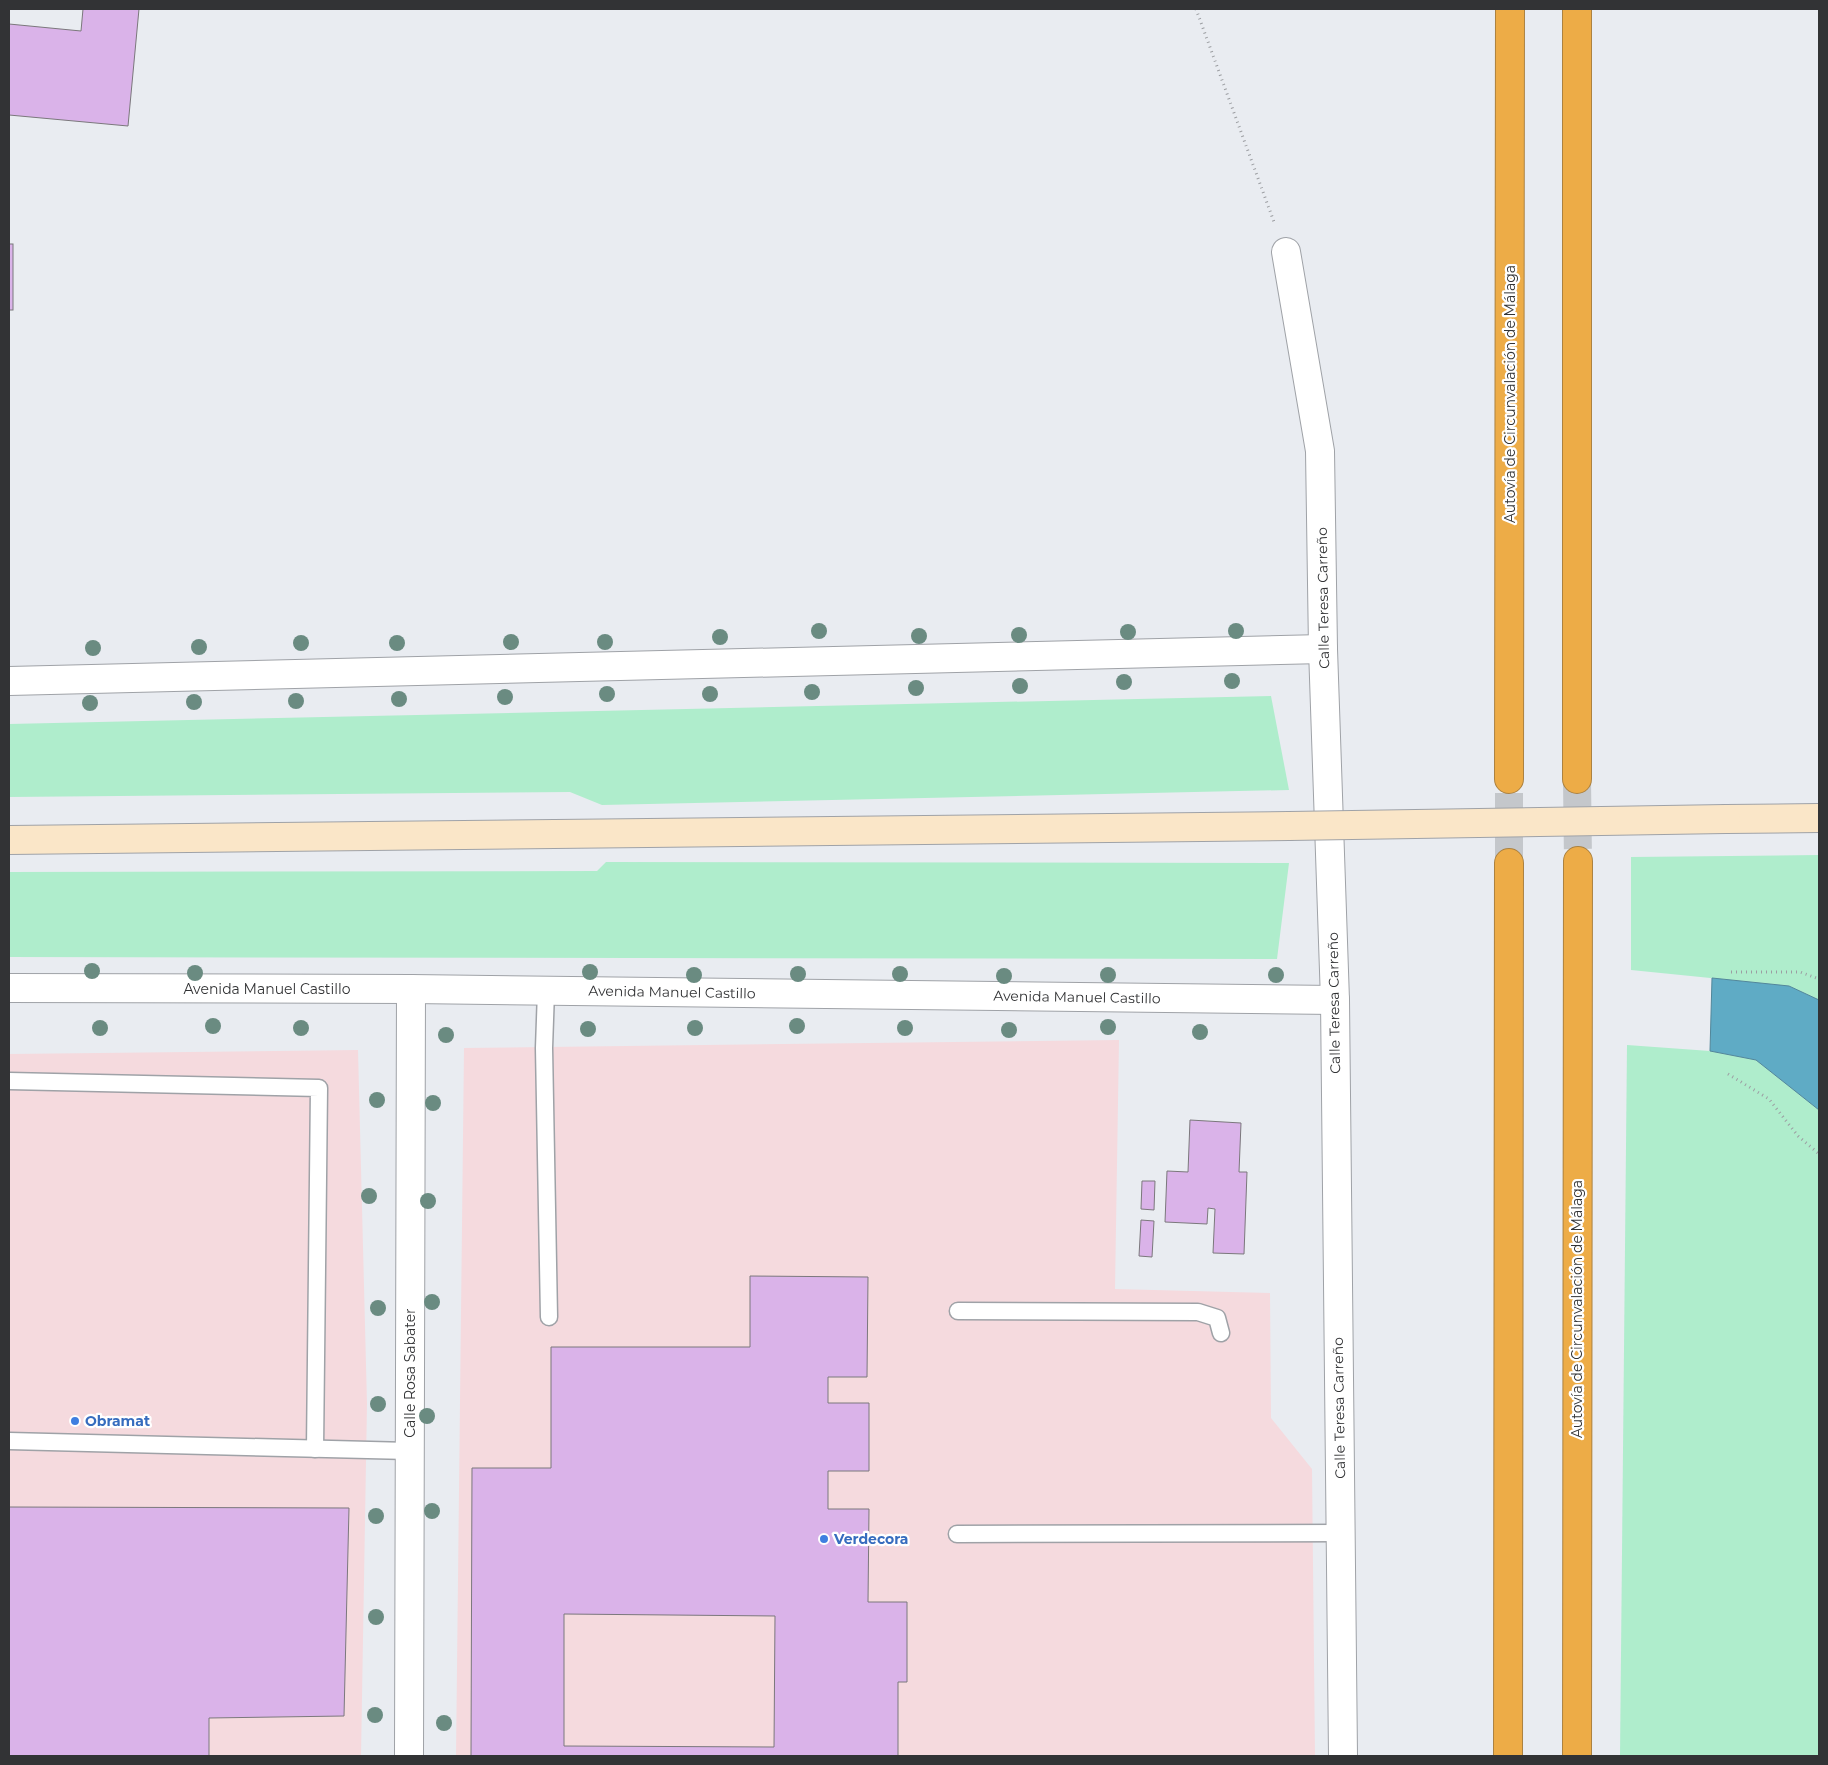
<svg xmlns="http://www.w3.org/2000/svg" width="1828" height="1765" font-family="Montserrat,sans-serif">
<style>
.commercial{fill:#f5dade}
.green{fill:#afedcc}
.water{fill:#5fabc5;stroke:#52879a}
.building{fill:#dab3e9;stroke:#7b787c;fill-rule:evenodd}
.lines{fill:none;stroke-linecap:round;stroke-linejoin:round}
.motorway-tunnel{stroke:#c4c7cb;stroke-width:28;stroke-dasharray:28 14;stroke-linecap:butt}
.service-casing{stroke:#9fa2a7;stroke-width:19}
.minor-casing{stroke:#9fa2a7;stroke-width:30}
.secondary-casing{stroke:#9fa2a7;stroke-width:30}
.motorway-casing{stroke:#ac8241;stroke-width:30}
.path{stroke:#9c9ea2;stroke-width:3;stroke-dasharray:1 4;stroke-linecap:butt}
.service{stroke:#fff;stroke-width:16}
.minor{stroke:#fff;stroke-width:28}
.secondary{stroke:#fae6c8;stroke-width:28}
.motorway{stroke:#edac47;stroke-width:28}
.secondary-bridge-casing{stroke:#9fa2a7;stroke-width:30;stroke-linecap:butt}
.secondary-bridge{stroke:#fae6c8;stroke-width:28}
.tree{fill:#6a8b81}
.shop-dot{fill:#3f7fe0;stroke:#fff;stroke-width:2}
.labels{text-anchor:middle;dominant-baseline:central;stroke-width:4.5;stroke-linejoin:round;paint-order:stroke}
.street-label{font-size:14px;fill:#323335;stroke:#fff}
.shop-label{font-size:14px;font-weight:bold;fill:#366cbe;stroke:#fff;text-anchor:start}
</style>
<rect width="100%" height="100%" fill="#e9ecf1"/>
<g class="commercial">
<polygon points="1119,1040 1115,1289 1270,1293 1271,1418 1312,1469 1315,1756 456,1756 464,1048"/>
<polygon points="358,1050 367,1404 361,1756 9,1756 9,1054"/>
</g>
<g class="green">
<polygon points="1271,696 1289,790 602,805 570,792 9,797 9,724"/>
<polygon points="1819,855 1819,1000 1789,986 1631,970 1631,857"/>
<polygon points="606,862 1289,863 1277,959 9,957 9,872 597,871"/>
<polygon points="1627,1045 1710,1051 1756,1060 1819,1110 1819,1756 1620,1756"/>
</g>
<polygon class="water" points="1712,978 1789,986 1819,1000 1819,1110 1756,1060 1710,1051"/>
<g class="building">
<polygon points="83,9 139,9 128,126 9,115 9,24 81,31"/>
<rect x="9" y="244" width="4" height="66"/>
<polygon points="1190,1120 1241,1123 1239,1172 1247,1172 1244,1254 1213,1253 1215,1209 1208,1208 1207,1224 1165,1222 1167,1171 1188,1172"/>
<polygon points="1142,1181 1155,1181 1154,1210 1141,1209"/>
<polygon points="1141,1220 1154,1221 1152,1257 1139,1256"/>
<path d="M 750,1276 L 868,1277 L 867,1377 L 828,1377 L 828,1403 L 869,1403 L 869,1471 L 828,1471 L 828,1509 L 869,1509 L 868,1602 L 907,1602 L 907,1682 L 898,1682 L 898,1756 L 471,1756 L 472,1468 L 551,1468 L 551,1347 L 750,1347 ZM 564,1614 L 775,1616 L 774,1747 L 564,1746 Z"/>
<polygon points="9,1507 349,1508 344,1716 209,1718 209,1756 9,1756"/>
</g>
<g class="lines">
<g class="motorway-tunnel">
<polyline points="1577,779 1578,861"/>
<polyline points="1509,863 1509,779"/>
</g>
<g class="service-casing">
<g id="service">
<polyline points="546,991 544,1048 549,1317"/>
<polyline points="9,1081 319,1088 315,1449"/>
<polyline points="958,1311 1198,1312 1217,1318 1221,1333"/>
<polyline points="9,1441 409,1451"/>
<polyline points="957,1534 1341,1533"/>
</g>
</g>
<g class="minor-casing">
<g id="minor">
<polyline points="1286,252 1320,451 1323,649 1335,1000 1343,1756"/>
<polyline points="9,681 1323,649"/>
<polyline points="9,988 411,989 1335,1000"/>
<polyline points="409,1756 411,989"/>
</g>
</g>
<g class="secondary-casing">
<g id="secondary">
<polyline points="1726,819 1819,818"/>
<polyline points="9,840 1289,826"/>
</g>
</g>
<g class="motorway-casing">
<g id="motorway">
<polyline points="1577,9 1577,779"/>
<polyline points="1509,779 1510,9"/>
<polyline points="1508,1756 1509,863"/>
<polyline points="1577,1756 1578,861"/>
</g>
</g>
<g class="path">
<polyline points="1196,9 1274,222"/>
<polyline points="1731,972 1800,972 1819,979"/>
<polyline points="1728,1074 1769,1099 1798,1136 1819,1154"/>
</g>
<use href="#service" class="service"/>
<use href="#minor" class="minor"/>
<use href="#secondary" class="secondary"/>
<use href="#motorway" class="motorway"/>
<g class="secondary-bridge-casing">
<polyline id="secondary-bridge" points="1289,826 1726,819"/>
</g>
<use href="#secondary-bridge" class="secondary-bridge"/>
</g>
<g class="tree">
<circle cx="819" cy="631" r="8"/>
<circle cx="1236" cy="631" r="8"/>
<circle cx="1128" cy="632" r="8"/>
<circle cx="1019" cy="635" r="8"/>
<circle cx="919" cy="636" r="8"/>
<circle cx="720" cy="637" r="8"/>
<circle cx="511" cy="642" r="8"/>
<circle cx="605" cy="642" r="8"/>
<circle cx="301" cy="643" r="8"/>
<circle cx="397" cy="643" r="8"/>
<circle cx="199" cy="647" r="8"/>
<circle cx="93" cy="648" r="8"/>
<circle cx="1232" cy="681" r="8"/>
<circle cx="1124" cy="682" r="8"/>
<circle cx="1020" cy="686" r="8"/>
<circle cx="916" cy="688" r="8"/>
<circle cx="812" cy="692" r="8"/>
<circle cx="607" cy="694" r="8"/>
<circle cx="710" cy="694" r="8"/>
<circle cx="505" cy="697" r="8"/>
<circle cx="399" cy="699" r="8"/>
<circle cx="296" cy="701" r="8"/>
<circle cx="194" cy="702" r="8"/>
<circle cx="90" cy="703" r="8"/>
<circle cx="92" cy="971" r="8"/>
<circle cx="590" cy="972" r="8"/>
<circle cx="195" cy="973" r="8"/>
<circle cx="798" cy="974" r="8"/>
<circle cx="900" cy="974" r="8"/>
<circle cx="694" cy="975" r="8"/>
<circle cx="1108" cy="975" r="8"/>
<circle cx="1276" cy="975" r="8"/>
<circle cx="1004" cy="976" r="8"/>
<circle cx="213" cy="1026" r="8"/>
<circle cx="797" cy="1026" r="8"/>
<circle cx="1108" cy="1027" r="8"/>
<circle cx="100" cy="1028" r="8"/>
<circle cx="301" cy="1028" r="8"/>
<circle cx="695" cy="1028" r="8"/>
<circle cx="905" cy="1028" r="8"/>
<circle cx="588" cy="1029" r="8"/>
<circle cx="1009" cy="1030" r="8"/>
<circle cx="1200" cy="1032" r="8"/>
<circle cx="446" cy="1035" r="8"/>
<circle cx="377" cy="1100" r="8"/>
<circle cx="433" cy="1103" r="8"/>
<circle cx="369" cy="1196" r="8"/>
<circle cx="428" cy="1201" r="8"/>
<circle cx="432" cy="1302" r="8"/>
<circle cx="378" cy="1308" r="8"/>
<circle cx="378" cy="1404" r="8"/>
<circle cx="427" cy="1416" r="8"/>
<circle cx="432" cy="1511" r="8"/>
<circle cx="376" cy="1516" r="8"/>
<circle cx="376" cy="1617" r="8"/>
<circle cx="375" cy="1715" r="8"/>
<circle cx="444" cy="1723" r="8"/>
</g>
<g class="shop-dot">
<circle cx="75" cy="1421" r="5"/>
<circle cx="824" cy="1539" r="5"/>
</g>
<g class="labels">
<g class="street-label">
<text transform="translate(1510 394) rotate(-90)">Autovía de Circunvalación de Málaga</text>
<text transform="translate(1323 598) rotate(-91)">Calle Teresa Carreño</text>
<text x="267" y="989">Avenida Manuel Castillo</text>
<text transform="translate(672 992) rotate(1)">Avenida Manuel Castillo</text>
<text transform="translate(1077 997) rotate(1)">Avenida Manuel Castillo</text>
<text transform="translate(1334 1003) rotate(-91)">Calle Teresa Carreño</text>
<text transform="translate(1577 1309) rotate(-90)">Autovía de Circunvalación de Málaga</text>
<text transform="translate(410 1373) rotate(-90)">Calle Rosa Sabater</text>
<text transform="translate(1339 1408) rotate(-91)">Calle Teresa Carreño</text>
</g>
<g class="shop-label">
<text x="85" y="1421">Obramat</text>
<text x="834" y="1539">Verdecora</text>
</g>
</g>
<rect width="1828" height="1765" fill="none" stroke="#323335" stroke-width="20"/>
</svg>
